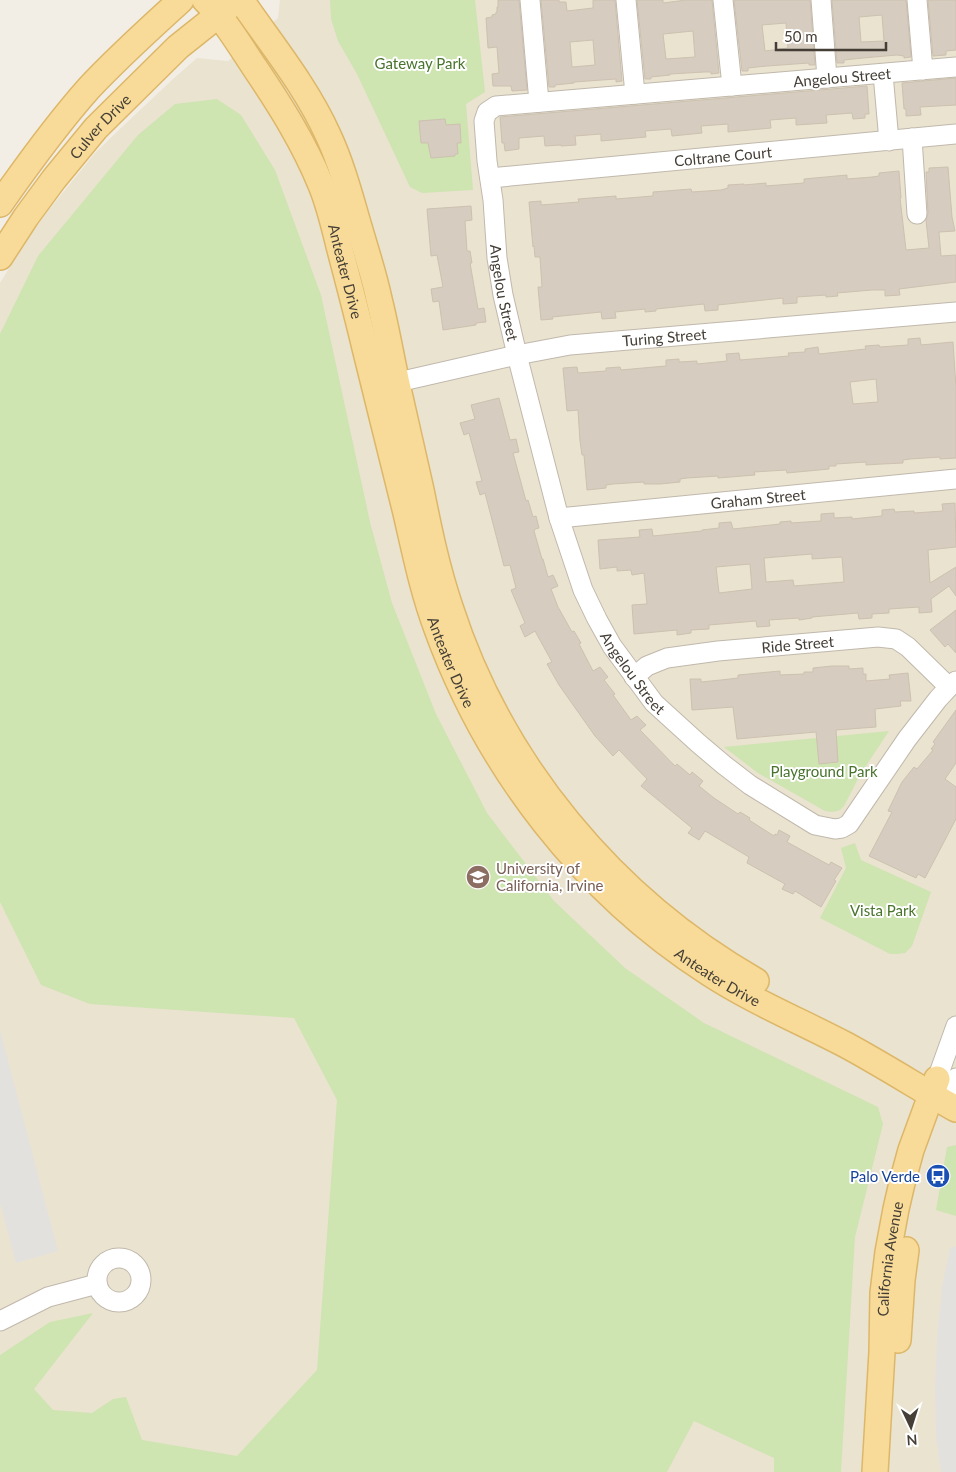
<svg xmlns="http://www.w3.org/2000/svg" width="956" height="1472" font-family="Lato,sans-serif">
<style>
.education{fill:#eae3d0}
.green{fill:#cee4b1}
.parking{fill:#e3e1de}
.building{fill:#d6ccbf;stroke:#cdc1b0;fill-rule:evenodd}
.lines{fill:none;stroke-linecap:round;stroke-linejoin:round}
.minor-casing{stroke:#c0b8ac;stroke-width:21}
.major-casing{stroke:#ddb769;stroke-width:28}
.minor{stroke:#fff;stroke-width:19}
.major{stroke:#f8db98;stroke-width:25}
.labels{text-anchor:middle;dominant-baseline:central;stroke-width:4;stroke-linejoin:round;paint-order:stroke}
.park-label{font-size:15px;fill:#48732c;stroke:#fff}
.street-label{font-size:15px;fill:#443e36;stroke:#fff}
.education-label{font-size:15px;fill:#785e54;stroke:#fff;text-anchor:start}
.transit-label{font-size:15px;fill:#164399;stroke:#fff;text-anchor:end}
</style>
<rect width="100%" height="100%" fill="#f2eee6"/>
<polygon class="education" points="280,0 956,0 956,1472 0,1472 0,283 26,241 48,211 95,153 122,127 173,79 197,58 228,61 254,42 252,38 278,18"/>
<g class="green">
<polygon points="330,0 475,0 485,92 466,104 473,190 422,193 410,187 357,74 338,41 331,19"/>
<polygon points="217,99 241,115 275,170 321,295 370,522 392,603 436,714 487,813 554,901 625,968 704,1023 878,1107 883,1124 855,1237 841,1472 774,1472 774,1458 694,1421 667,1472 0,1472 0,1355 50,1322 93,1313 34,1389 53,1410 92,1413 113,1399 126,1397 142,1440 237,1456 317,1370 337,1100 294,1018 90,1004 41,985 0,902 0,334 38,256 138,135 175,104"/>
<polygon points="889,731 860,775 844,806 840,810 833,812 825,811 758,773 724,747"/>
<polygon points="855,843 861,860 931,892 912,946 905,953 897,954 890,954 820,918 846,868 841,848"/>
<polygon points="956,1145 956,1216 936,1210 947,1147"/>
</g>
<g class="parking">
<polygon points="0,1030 58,1251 16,1263 0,1203"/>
<polygon points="956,1246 956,1472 941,1472 936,1437 935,1388 937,1339 942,1287 950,1248"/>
</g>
<g class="building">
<polygon points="498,0 519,0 527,90 512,91 511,86 493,86 492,74 499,73 497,47 488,48 486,18 492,17 492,15 496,14 496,12 497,12 497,7 498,7"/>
<path d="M 541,0 L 559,0 L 559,2 L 566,2 L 567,11 L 593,8 L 593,0 L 615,0 L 622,81 L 616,82 L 616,79 L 574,82 L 574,83 L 555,85 L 555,87 L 549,87 ZM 593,40 L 595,65 L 572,67 L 570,42 Z"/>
<path d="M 637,0 L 663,0 L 663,3 L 686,0 L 712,0 L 719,73 L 711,74 L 711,72 L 704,72 L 670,74 L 670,75 L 651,77 L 651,79 L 645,79 ZM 693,31 L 695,57 L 666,59 L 663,34 Z"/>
<path d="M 734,0 L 810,0 L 815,65 L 809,65 L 809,63 L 767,66 L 748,68 L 748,71 L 742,71 ZM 786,23 L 788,48 L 765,51 L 762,25 Z"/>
<path d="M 832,0 L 906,0 L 911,57 L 904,58 L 904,56 L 897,55 L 863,58 L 844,60 L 844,63 L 837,63 ZM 882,15 L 884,41 L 861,42 L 859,17 Z"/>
<polygon points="928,0 956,0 956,50 946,51 946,55 933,56"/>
<polygon points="956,78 956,105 920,107 921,115 906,116 906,109 904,109 902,83"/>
<polygon points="867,86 869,114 865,114 865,118 853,119 852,113 826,115 827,123 796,125 796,118 770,120 771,128 728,132 728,124 701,126 702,133 672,136 671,129 645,131 646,137 601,141 601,134 575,136 576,145 561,146 561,145 545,146 544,136 519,138 519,149 505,151 504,143 502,143 500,117"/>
<polygon points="445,119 446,125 460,124 461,143 457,143 458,154 455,154 455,156 431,158 428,143 421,143 419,121"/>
<polygon points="948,167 952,217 955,231 939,232 941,256 956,255 956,282 899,289 900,295 885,296 885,290 872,290 837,293 838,296 826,297 826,295 797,297 797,303 783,304 783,298 718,305 718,310 705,311 704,304 656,309 656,311 645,312 645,309 615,312 616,318 602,319 601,312 552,317 553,319 541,320 538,287 542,287 540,257 535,257 534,246 533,247 529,202 541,201 541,205 579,202 578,199 616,196 616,199 653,196 653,192 691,189 692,192 721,190 728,188 728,185 744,184 744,185 766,183 766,186 804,183 804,179 847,175 847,179 872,177 879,176 879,173 899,171 901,198 900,198 906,250 929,248 926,220 928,213 926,172 929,172 929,168"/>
<polygon points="471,206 472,220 465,221 467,251 470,251 472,263 470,263 478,309 484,308 486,322 476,323 476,325 443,330 439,301 433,302 431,289 443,287 437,255 431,256 427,209"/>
<path d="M 920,338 L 921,345 L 953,342 L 956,388 L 956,458 L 940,459 L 940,457 L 910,459 L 903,460 L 903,463 L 882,464 L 866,465 L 866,462 L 836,464 L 836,466 L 829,466 L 829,469 L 787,473 L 786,470 L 754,472 L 755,475 L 718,478 L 718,476 L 687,478 L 680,479 L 680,482 L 660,484 L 644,484 L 644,482 L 613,484 L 606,485 L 606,488 L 587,490 L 584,455 L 582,455 L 580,441 L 578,410 L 567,411 L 563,368 L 577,367 L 578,373 L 606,371 L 606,368 L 620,367 L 621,370 L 654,367 L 666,366 L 666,360 L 679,359 L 679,362 L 697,361 L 697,364 L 727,361 L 726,354 L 739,353 L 740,360 L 789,356 L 788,353 L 805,352 L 805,349 L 818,347 L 819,354 L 866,349 L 865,346 L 879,345 L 880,347 L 908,345 L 908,339 ZM 876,379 L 878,402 L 853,404 L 850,382 Z"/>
<polygon points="499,398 510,440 516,439 519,452 513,453 526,501 528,500 533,517 536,516 539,528 535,529 534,531 542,559 543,559 548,577 553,575 558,586 551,589 558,607 572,632 574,631 581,643 579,644 593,671 600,667 608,677 604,680 615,694 613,695 631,720 637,716 646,725 640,730 675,766 677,764 690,775 692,772 703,781 699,786 714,798 738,814 740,812 750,818 749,820 774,836 775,834 777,835 779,830 790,836 787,842 829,865 831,862 842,868 834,880 836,881 821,907 795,891 793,894 782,889 785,884 747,863 749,857 705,831 699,840 688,833 692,828 641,786 647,779 619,750 613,756 595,736 559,685 547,664 552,662 535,631 525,637 520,626 525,623 511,590 516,588 510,565 504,566 485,493 480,495 476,482 482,481 469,433 464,435 460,423 475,419 471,405"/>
<path d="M 955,503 L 956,547 L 928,550 L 930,583 L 956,567 L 956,596 L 949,586 L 931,599 L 932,612 L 919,613 L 919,607 L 889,609 L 889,613 L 872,614 L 872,618 L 859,619 L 858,613 L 812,617 L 812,618 L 799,620 L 799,618 L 769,620 L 770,626 L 757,627 L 756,621 L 709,625 L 709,629 L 691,630 L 691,633 L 677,635 L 677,630 L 634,634 L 632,605 L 647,604 L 644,573 L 632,575 L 631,570 L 617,571 L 617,567 L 600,569 L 598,540 L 640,537 L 639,530 L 652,529 L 653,536 L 702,531 L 702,530 L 719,528 L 719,523 L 731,522 L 733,529 L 780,524 L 780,522 L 791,521 L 791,523 L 821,521 L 821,514 L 834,513 L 834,518 L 852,517 L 852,519 L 882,516 L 882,510 L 894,509 L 895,512 L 914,511 L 914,513 L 943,511 L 942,504 ZM 812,554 L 812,559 L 842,557 L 844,582 L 794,586 L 793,580 L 766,582 L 764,558 ZM 750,564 L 752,589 L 719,593 L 716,567 Z"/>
<polygon points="956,610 956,653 948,644 945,647 930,630"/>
<polygon points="832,666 849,666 849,669 863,668 863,674 866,674 866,681 890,679 889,675 908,673 911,701 900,701 901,706 875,709 876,727 836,730 838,762 819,764 816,732 737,739 733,707 692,710 690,679 701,679 701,682 721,680 738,678 738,675 780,671 780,675 804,674 804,672 813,672 813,668"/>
<polygon points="956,710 956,763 945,779 956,787 956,819 925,878 918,874 916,878 869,856 892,812 888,811 902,782 914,767 917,769 933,750 931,749 935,744 933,742"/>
</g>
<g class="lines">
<g class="minor-casing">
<g id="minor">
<polyline points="530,0 539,102"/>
<polyline points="626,0 635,94"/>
<polyline points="723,0 732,86"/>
<polyline points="821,0 827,78"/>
<polyline points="917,0 923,70"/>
<path id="s1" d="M 956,67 L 496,106 L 487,112 L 484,121 L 487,161 L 493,200 L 497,258 L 503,295 L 517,355 L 559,518 L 583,590 L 597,619 L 612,646 L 654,703 L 698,743 L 724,765 L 750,785 L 815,825 L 835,829 L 842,828 L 849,824 L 907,739 L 938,699 L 949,687 L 956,681"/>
<polyline points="883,74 889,141"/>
<polyline points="912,138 917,214"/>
<path id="s2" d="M 490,178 L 956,134"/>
<path id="s3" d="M 385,385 L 517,355 L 570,345 L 956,312"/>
<path id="s4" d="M 559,518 L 956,479"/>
<path id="s5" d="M 634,677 L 647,666 L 667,658 L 718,651 L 878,637 L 896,639 L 908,647 L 949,687"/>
<polyline points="937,1079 956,1026"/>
<polyline points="952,1088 956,1078"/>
<circle cx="119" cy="1280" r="22"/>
<polyline points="0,1321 48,1297 97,1284"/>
</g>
</g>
<g class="major-casing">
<g id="major">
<path id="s6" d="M 205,0 C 225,20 239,44 255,68 C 280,105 304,143 321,185 C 329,204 334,225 339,246 C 348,280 357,314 365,348 C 379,403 392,458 406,513 C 415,552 423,592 437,629 C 488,769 583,892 709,973 C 752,1001 800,1021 846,1045 C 883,1065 919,1088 956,1109"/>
<path d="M 241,0 C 271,44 306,86 328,135 C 342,165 350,196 359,227 C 366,251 374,275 379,299 C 386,327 391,356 397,384 C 405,419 413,455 421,490 C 429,530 437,569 450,607 C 501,765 613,899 756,981"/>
<path d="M 0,204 C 28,164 57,124 89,88 C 118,57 149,29 181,0"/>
<path id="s7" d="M 0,257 L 26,217 L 54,179 L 96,128 L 178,47 L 232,4"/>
<polyline points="898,1340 902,1280 906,1250"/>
<path id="s8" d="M 875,1472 L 882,1352 L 883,1293 L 888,1252 L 896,1209 L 902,1183 L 911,1150 L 937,1079"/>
</g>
</g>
<use href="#minor" class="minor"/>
<use href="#major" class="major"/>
</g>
<defs>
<g id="university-disc" transform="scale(1.25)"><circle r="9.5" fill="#8d6e63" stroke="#fff"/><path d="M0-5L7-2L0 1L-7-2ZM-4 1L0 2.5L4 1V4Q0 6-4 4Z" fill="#fff"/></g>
<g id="bus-disc" transform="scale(1.25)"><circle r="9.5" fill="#1a4fb4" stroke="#fff"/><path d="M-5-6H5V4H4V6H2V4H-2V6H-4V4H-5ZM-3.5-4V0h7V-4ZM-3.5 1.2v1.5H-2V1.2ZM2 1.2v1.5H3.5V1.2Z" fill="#fff"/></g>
</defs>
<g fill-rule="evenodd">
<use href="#university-disc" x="478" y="877"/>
<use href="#bus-disc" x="938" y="1176"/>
</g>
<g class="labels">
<g class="park-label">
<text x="420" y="63">Gateway Park</text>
<text x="824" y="771">Playground Park</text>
<text x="883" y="910">Vista Park</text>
</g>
<g class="street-label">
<text transform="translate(842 77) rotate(-5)">Angelou Street</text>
<text stroke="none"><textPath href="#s7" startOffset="165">Culver Drive</textPath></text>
<text stroke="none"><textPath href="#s2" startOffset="234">Coltrane Court</textPath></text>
<text stroke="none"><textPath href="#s6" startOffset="309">Anteater Drive</textPath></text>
<text stroke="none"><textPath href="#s1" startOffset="655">Angelou Street</textPath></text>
<text stroke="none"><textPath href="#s3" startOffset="284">Turing Street</textPath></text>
<text stroke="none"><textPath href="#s4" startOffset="200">Graham Street</textPath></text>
<text stroke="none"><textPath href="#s5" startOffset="170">Ride Street</textPath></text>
<text stroke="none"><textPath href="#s6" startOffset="714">Anteater Drive</textPath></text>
<text stroke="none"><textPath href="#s1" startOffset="1060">Angelou Street</textPath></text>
<text stroke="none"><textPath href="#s6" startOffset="1134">Anteater Drive</textPath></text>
<text stroke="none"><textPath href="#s8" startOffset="214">California Avenue</textPath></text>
</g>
<g class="education-label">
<text x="496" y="868">University of<tspan x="496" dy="17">California, Irvine</tspan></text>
</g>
<g class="transit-label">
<text x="920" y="1176">Palo Verde</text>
</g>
</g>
<g transform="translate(911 1427) rotate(176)" stroke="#ffffff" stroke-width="4" paint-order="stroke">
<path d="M0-4L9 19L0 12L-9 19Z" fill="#443e36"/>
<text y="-8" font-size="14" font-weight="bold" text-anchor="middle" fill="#443e36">N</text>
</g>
<path d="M776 42v8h110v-8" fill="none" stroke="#443e36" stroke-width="2.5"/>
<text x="784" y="42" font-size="15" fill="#443e36" stroke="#ffffff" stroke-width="4" paint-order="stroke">50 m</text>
</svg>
